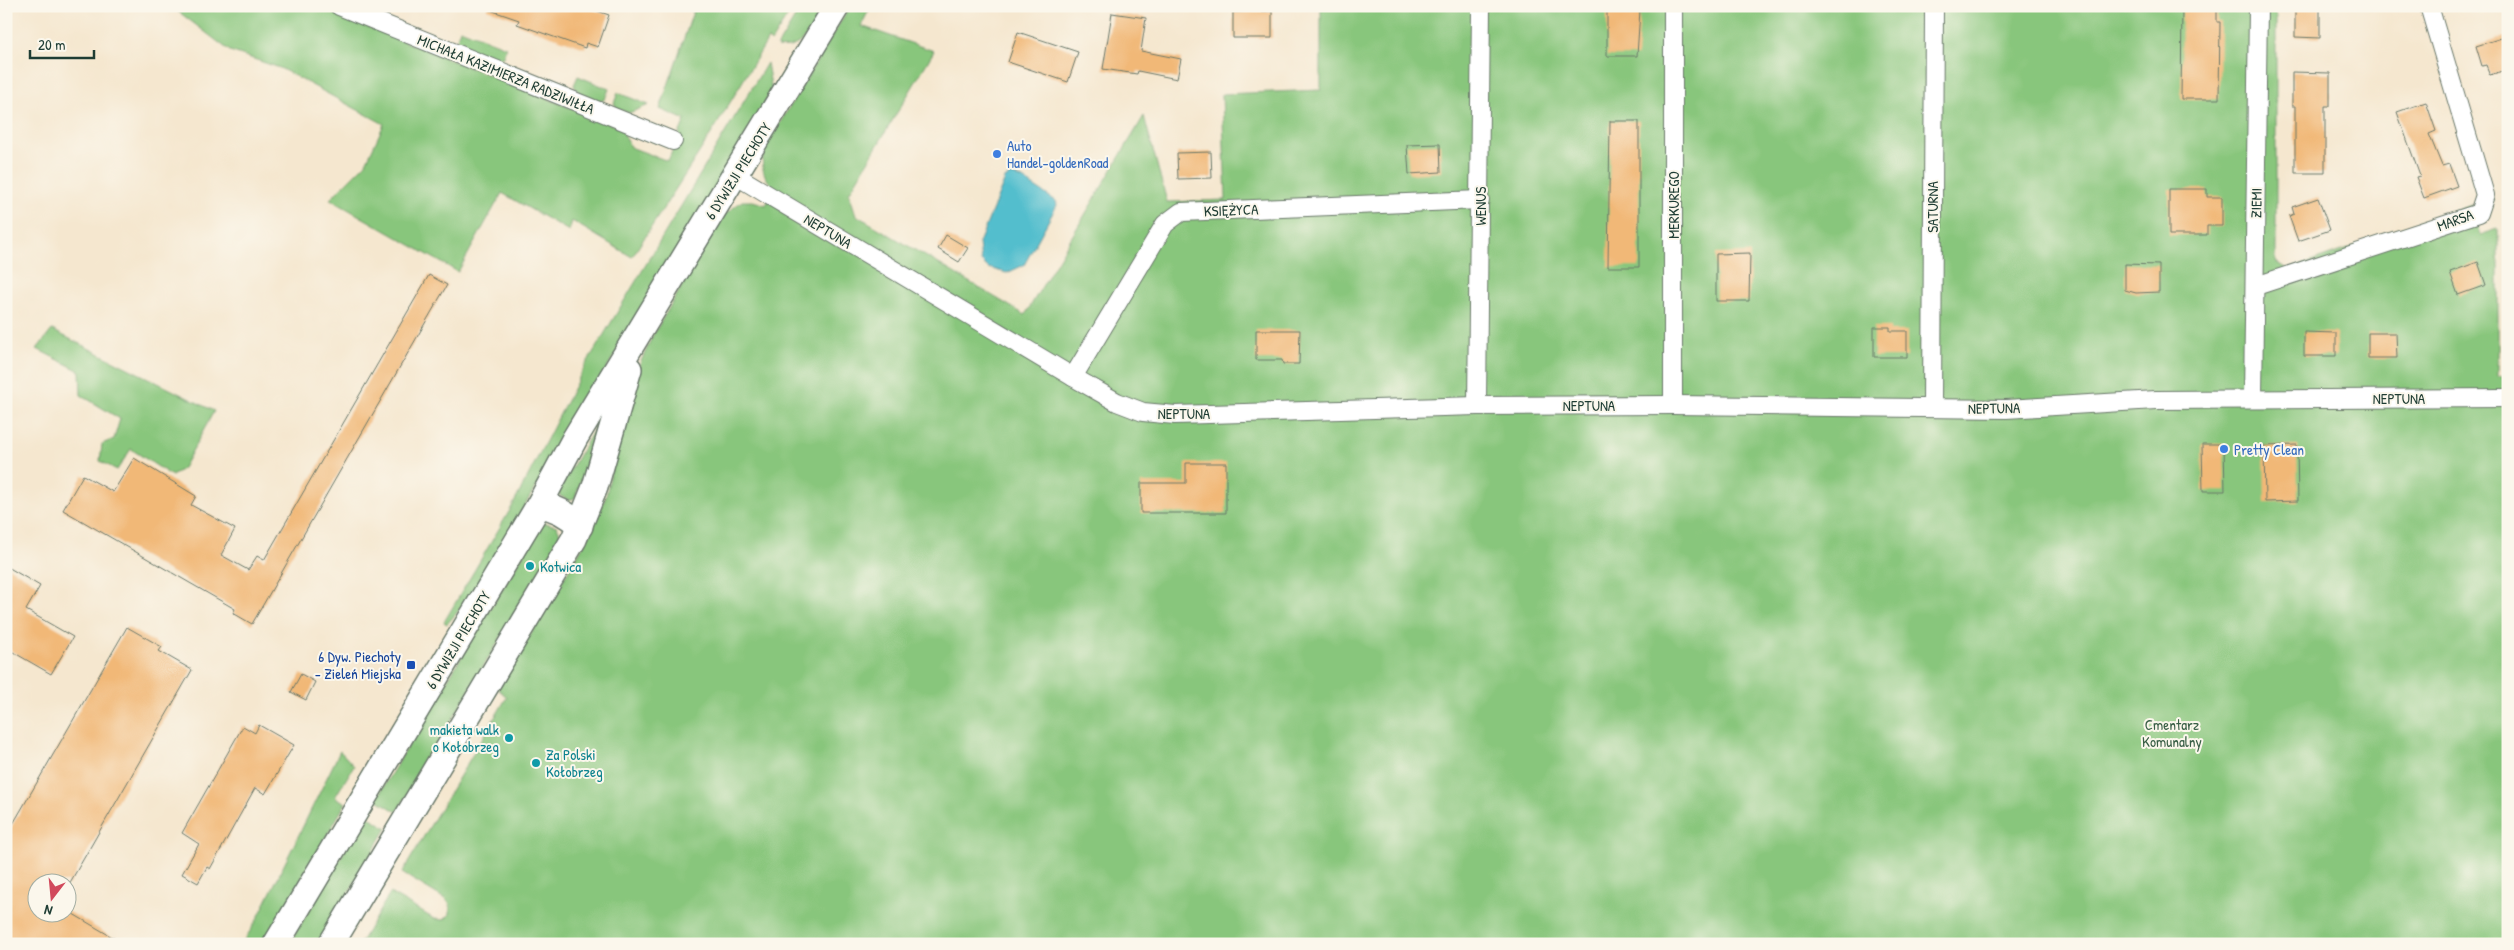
<svg xmlns="http://www.w3.org/2000/svg" width="2514" height="950" font-family="'Patrick Hand',sans-serif">
<style>
.green{fill:#88c67c;stroke:#548258}
.water{fill:#52becd;stroke:#387e80}
.building{fill:#f1b877}
.lines{fill:none;stroke-linecap:round;stroke-linejoin:round}
.street-casing{stroke:#6a786a;stroke-width:20}
.secondary-casing{stroke:#6a786a;stroke-width:28}
.street{stroke:#fff;stroke-width:18}
.secondary{stroke:#fff;stroke-width:25}
.shop-dot{fill:#3f7fe0;stroke:#fbf7ec;stroke-width:2}
.culture-dot{fill:#0f9aa8;stroke:#fbf7ec;stroke-width:2}
.transit-dot{fill:#1a4fb4;stroke:#fbf7ec;stroke-width:2}
.labels{text-anchor:middle;dominant-baseline:central;stroke-width:4;stroke-linejoin:round;paint-order:stroke}
.street-label{font-size:15px;fill:#1f3d34;stroke:#fbf7ec}
.shop-label{font-size:15px;fill:#366cbe;stroke:#fbf7ec;text-anchor:start}
.culture-label{font-size:15px;fill:#0d838f;stroke:#fbf7ec;text-anchor:start}
.transit-label{font-size:15px;fill:#164399;stroke:#fbf7ec;text-anchor:end}
.park-label{font-size:15px;fill:#395f46;stroke:#fbf7ec}
</style>
<rect width="100%" height="100%" fill="#fbf7ec"/>
<filter id="ink" filterUnits="userSpaceOnUse"><feTurbulence type="fractalNoise" baseFrequency=".02" numOctaves="2"/><feDisplacementMap in="SourceGraphic" scale="10" xChannelSelector="R" yChannelSelector="G"/><feConvolveMatrix kernelMatrix="1 2 1 2 8 2 1 2 1" color-interpolation-filters="sRGB"/></filter>
<filter id="wash" filterUnits="userSpaceOnUse"><feTurbulence type="fractalNoise" baseFrequency=".0096" numOctaves="4" result="noise"/><feDisplacementMap in="SourceGraphic" scale="20" xChannelSelector="R" yChannelSelector="G"/><feGaussianBlur stdDeviation="1.12" result="paint"/><feColorMatrix in="noise" values="0 0 0 0 0 0 0 0 0 0 0 0 0 0 0 0 0 1.4 0 .05"/><feComposite in="paint" operator="in"/></filter>
<g filter="url(#wash)">
<rect width="100%" height="100%" fill="#f5e7cf"/>
<g class="green">
<polygon points="171,6 315,6 621,128 630,147 668,161 685,120 660,109 695,6 794,6 771,42 768,39 713,131 632,257 572,221 569,231 502,193 458,272 330,199 366,163 384,124 280,68 230,51"/>
<path d="M 802,6 L 824,6 C 812,26 804,52 777,47 Z"/>
<path d="M 850,6 L 871,6 L 861,26 L 934,51 L 849,193 L 856,215 L 1025,315 L 1144,116 L 1167,202 L 1226,200 L 1222,94 L 1321,90 L 1321,6 L 2276,6 L 2276,262 L 2288,270 L 2471,205 L 2480,235 L 2498,229 L 2498,376 L 2508,376 L 2508,944 L 360,944 L 390,893 L 434,919 L 444,920 L 450,914 L 450,904 L 445,899 L 402,873 L 507,697 L 498,689 L 593,529 L 606,496 L 624,407 L 637,370 L 653,335 L 724,215 L 742,201 L 753,201 L 766,205 L 775,188 C 761,176 760,163 766,146 Z"/>
<polygon points="460,29 506,47 503,57 495,60 461,46 457,38"/>
<polygon points="767,63 772,91 469,599 447,624 444,622 513,505 585,366"/>
<polygon points="578,76 609,89 605,99 599,102 579,94 574,85"/>
<polygon points="618,93 649,105 629,113 617,109 614,103"/>
<polygon points="52,330 214,411 183,468 172,476 131,449 117,470 100,461 102,444 114,439 120,419 81,395 80,371 37,349"/>
<polygon points="599,421 599,427 575,498 569,500 560,496 558,491"/>
<polygon points="545,523 557,526 561,536 397,812 376,799 539,528"/>
<polygon points="340,751 354,766 335,797 346,803 263,944 242,944 257,920"/>
<polygon points="366,815 387,828 318,944 289,944"/>
</g>
<polygon class="water" points="1010,175 1021,178 1056,201 1057,205 1024,265 1007,273 988,268 981,261 979,243 1005,179"/>
<g id="blocks">
<g class="building">
<polygon points="488,6 583,6 609,15 598,47 586,43 585,48 517,24 519,20 487,9"/>
<polygon points="1607,6 1637,6 1637,11 1640,10 1637,56 1607,56"/>
<polygon points="2182,6 2217,6 2217,22 2220,22 2219,99 2181,99"/>
<polygon points="2295,6 2320,6 2320,38 2295,37"/>
<polygon points="1258,11 1272,11 1272,38 1233,38 1233,12"/>
<polygon points="1112,13 1146,18 1141,51 1181,59 1177,79 1138,71 1137,74 1103,69"/>
<polygon points="1018,32 1078,52 1068,82 1008,62"/>
<polygon points="2508,36 2508,69 2490,75 2486,65 2482,66 2476,46"/>
<polygon points="2292,72 2330,73 2330,106 2325,106 2325,173 2295,173 2295,106 2292,106"/>
<polygon points="2426,102 2436,131 2429,134 2442,166 2449,164 2457,186 2424,198 2416,177 2420,176 2397,112"/>
<polygon points="1610,121 1639,121 1639,267 1608,267"/>
<polygon points="1440,144 1441,172 1409,174 1407,145"/>
<polygon points="1211,152 1212,178 1178,179 1177,153"/>
<polygon points="2169,189 2207,189 2207,197 2222,197 2222,226 2207,226 2207,235 2169,235"/>
<polygon points="2318,198 2330,230 2298,241 2289,216 2294,214 2292,207"/>
<polygon points="946,235 968,248 959,262 938,249"/>
<polygon points="1750,253 1749,301 1716,301 1716,254"/>
<polygon points="2478,262 2486,285 2458,295 2450,272"/>
<polygon points="2125,264 2159,265 2159,292 2136,293 2125,290"/>
<polygon points="429,275 447,285 252,624 233,613 235,609 63,510 83,475 113,492 134,458 196,496 191,505 235,529 221,555 248,570 257,556 264,560"/>
<polygon points="1874,327 1890,327 1890,331 1907,331 1907,357 1874,357"/>
<polygon points="1256,330 1300,330 1299,364 1283,364 1282,360 1256,360"/>
<polygon points="2304,332 2336,333 2336,356 2304,356"/>
<polygon points="2368,333 2396,333 2397,358 2368,358"/>
<polygon points="2202,444 2224,444 2225,491 2203,491"/>
<polygon points="2297,445 2298,501 2265,502 2264,446"/>
<polygon points="1186,463 1226,463 1226,513 1141,513 1141,483 1186,483"/>
<polygon points="6,566 40,586 26,610 73,637 51,674 6,648"/>
<polygon points="127,627 162,647 159,651 192,670 68,886 68,882 38,882 38,912 68,911 124,944 6,944 6,836"/>
<polygon points="301,674 315,682 306,700 291,692"/>
<polygon points="259,725 294,745 265,794 255,788 210,869 207,867 198,883 182,874 199,844 182,833 243,726 255,733"/>
</g>
</g>
</g>
<g filter="url(#ink)">
<use href="#blocks" fill-opacity="0" stroke="#6a786a" stroke-width="1"/>
<g class="lines">
<g class="street-casing">
<g id="street">
<polyline points="339,6 673,141"/>
<polyline points="735,175 1073,377 1117,402 1143,412 1175,415 1477,406 1673,405 2006,409 2156,400 2508,398"/>
<polyline points="2256,286 2479,213 2485,195 2429,6"/>
<polyline points="1073,377 1165,224 1181,212 1480,200"/>
<polyline points="2253,399 2258,6"/>
<polyline points="1673,405 1673,6"/>
<polyline points="1477,406 1481,6"/>
<polyline points="1932,408 1934,6"/>
</g>
</g>
<g class="secondary-casing">
<g id="secondary">
<path d="M 539,505 C 556,507 568,514 580,526"/>
<polyline points="276,944 539,505 575,438 837,6"/>
<polyline points="331,944 574,539 595,487 629,369"/>
</g>
</g>
<use href="#street" class="street"/>
<use href="#secondary" class="secondary"/>
</g>
</g>
<g class="shop-dot">
<circle cx="997" cy="154" r="5"/>
<circle cx="2224" cy="449" r="5"/>
</g>
<g class="culture-dot">
<circle cx="530" cy="566" r="5"/>
<circle cx="509" cy="738" r="5"/>
<circle cx="536" cy="763" r="5"/>
</g>
<rect class="transit-dot" x="406" y="660" width="10" height="10" rx="2.5"/>
<g class="labels">
<g class="street-label">
<text transform="translate(506 74) rotate(22)">MICHAŁA KAZIMIERZA RADZIWIŁŁA</text>
<text transform="translate(738 171) rotate(-58)">6 DYWIZJI PIECHOTY</text>
<text transform="translate(2256 203) rotate(-89)">ZIEMI</text>
<text transform="translate(1673 205) rotate(-90)">MERKUREGO</text>
<text transform="translate(1480 206) rotate(-90)">WENUS</text>
<text transform="translate(1932 207) rotate(-90)">SATURNA</text>
<text transform="translate(1231 210) rotate(-2)">KSIĘŻYCA</text>
<text transform="translate(2455 220) rotate(-20)">MARSA</text>
<text transform="translate(828 231) rotate(31)">NEPTUNA</text>
<text x="2399" y="398">NEPTUNA</text>
<text x="1589" y="405">NEPTUNA</text>
<text transform="translate(1994 408) rotate(-1)">NEPTUNA</text>
<text x="1184" y="413">NEPTUNA</text>
<text transform="translate(458 640) rotate(-59)">6 DYWIZJI PIECHOTY</text>
</g>
<g class="shop-label">
<text x="1007" y="145">Auto<tspan x="1007" dy="17">Handel-goldenRoad</tspan></text>
<text x="2234" y="449">Pretty Clean</text>
</g>
<g class="culture-label">
<text x="540" y="566">Kotwica</text>
<text x="499" y="729" text-anchor="end">makieta walk<tspan x="499" dy="17">o Kołobrzeg</tspan></text>
<text x="546" y="754">Za Polski<tspan x="546" dy="17">Kołobrzeg</tspan></text>
</g>
<g class="transit-label">
<text x="401" y="656">6 Dyw. Piechoty<tspan x="401" dy="17">- Zieleń Miejska</tspan></text>
</g>
<g class="park-label">
<text x="2172" y="724">Cmentarz<tspan x="2172" dy="17">Komunalny</tspan></text>
</g>
</g>
<rect width="2514" height="950" fill="none" stroke="#fbf7ec" stroke-width="25"/>
<g transform="translate(52 898) rotate(196)"><circle r="24" fill="#fbf7ec" stroke="#a3ada2"/>
<path d="M0-4L9 19L0 12L-9 19Z" fill="#d1495b"/>
<text y="-8" font-size="14" font-weight="bold" text-anchor="middle" fill="#1f3d34">N</text>
</g>
<path d="M30 50v8h64v-8" fill="none" stroke="#1f3d34" stroke-width="2.5"/>
<text x="38" y="50" font-size="15" fill="#1f3d34" stroke="#fbf7ec" stroke-width="4" paint-order="stroke">20 m</text>
</svg>
